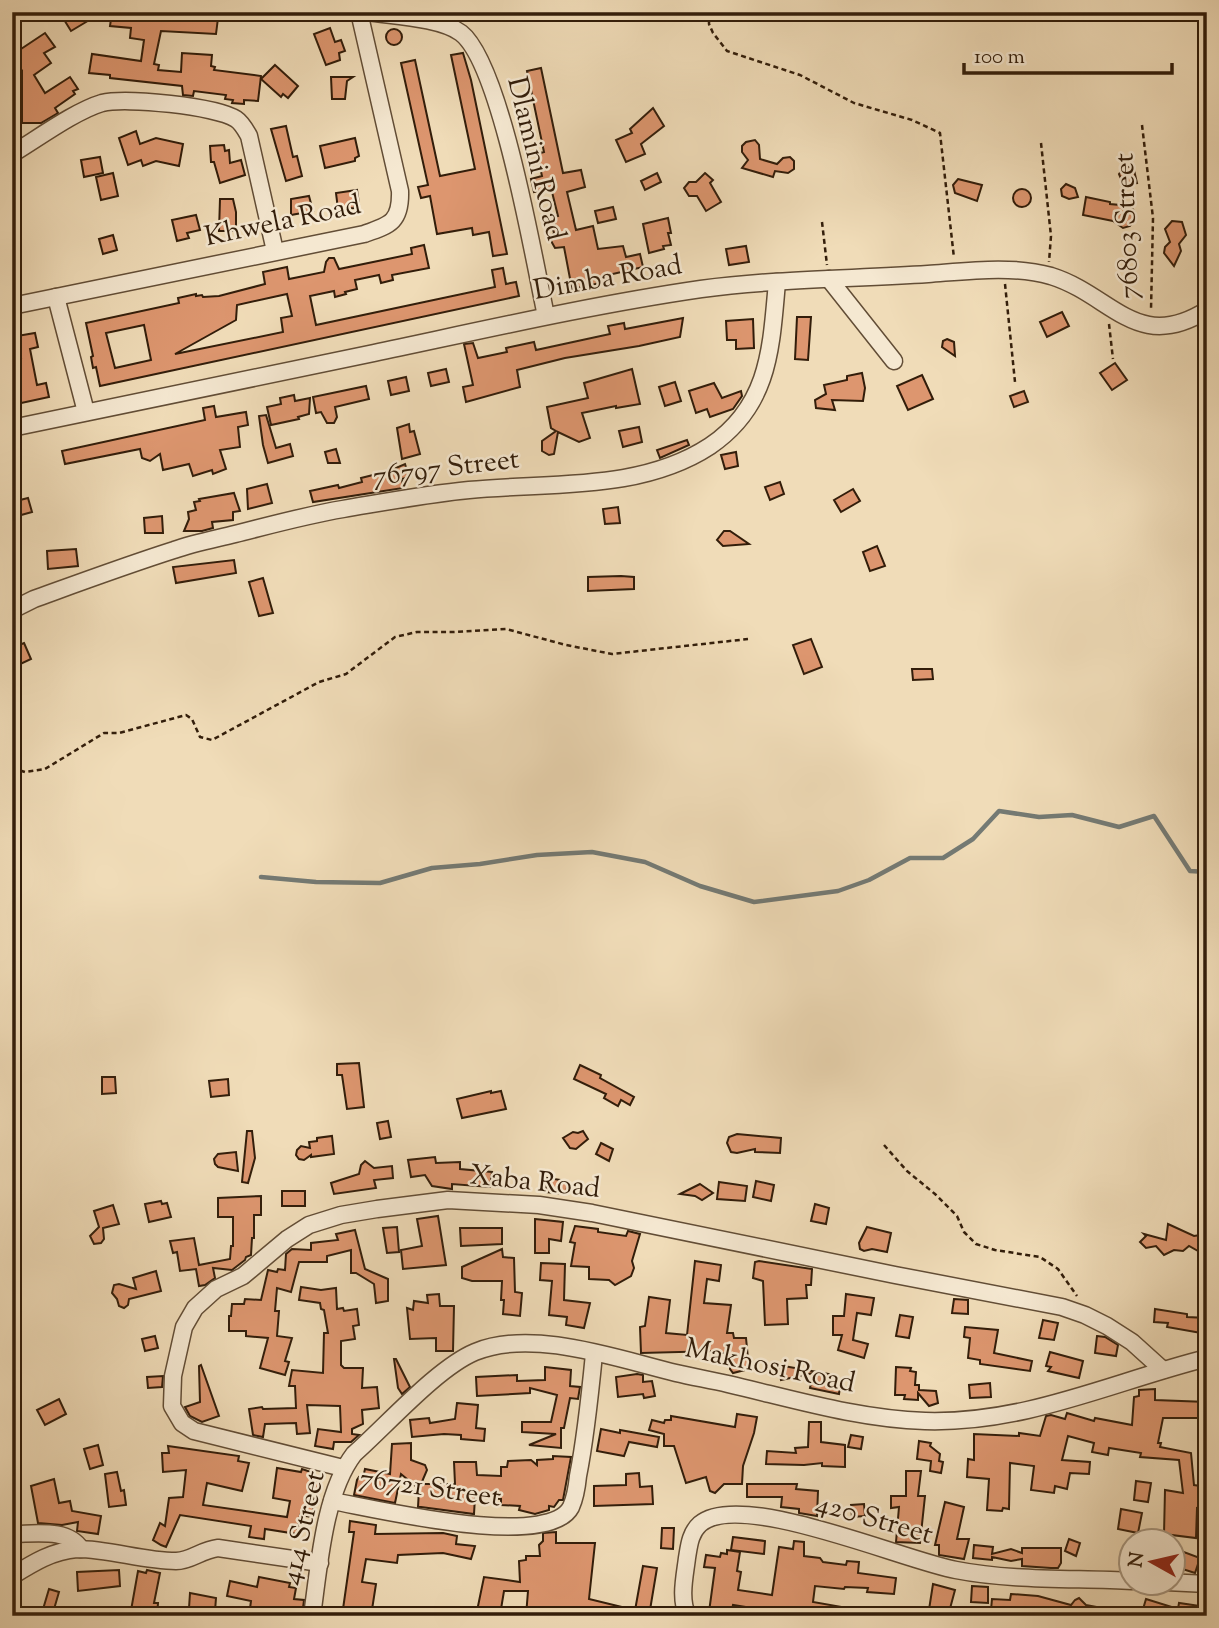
<svg xmlns="http://www.w3.org/2000/svg" width="1219" height="1628" font-family="'Sorts Mill Goudy',serif">
<style>
.lines{fill:none;stroke-linecap:round;stroke-linejoin:round}
.stream{stroke:#747a74;stroke-width:4.5}
.building{fill:#dd966f;stroke:#321d0a;stroke-width:2;fill-rule:evenodd}
.minor-casing{stroke:#624d36;stroke-width:19}
.path{stroke:#321d0a;stroke-width:2.5;stroke-dasharray:5 3.5;stroke-linecap:butt}
.minor{stroke:#f5e8d1;stroke-width:16}
.labels{text-anchor:middle;dominant-baseline:central;stroke-width:5;stroke-linejoin:round;paint-order:stroke}
.street-label{font-size:28px;fill:#321d0a;stroke:#f5e8d1}
</style>
<rect width="100%" height="100%" fill="#f0dcb8"/>
<filter id="stains"><feTurbulence type="fractalNoise" baseFrequency=".00286" numOctaves="4"/><feColorMatrix values="0 0 0 0 .2 0 0 0 0 .09 0 0 0 0 .02 0 0 0 .5 -.17"/></filter>
<radialGradient id="worn" r=".72"><stop offset=".6" stop-color="#630" stop-opacity="0"/><stop offset="1" stop-color="#630" stop-opacity=".3"/></radialGradient>
<g class="lines">
<polyline class="stream" points="261,877 316,882 380,883 432,868 480,864 537,855 592,852 645,862 700,886 754,902 838,891 869,880 910,858 943,858 973,839 999,811 1039,817 1072,815 1119,827 1154,816 1190,871 1207,872"/>
</g>
<g class="building">
<polygon points="71,12 86,12 91,19 71,31 63,18"/>
<polygon points="112,12 141,12 199,19 199,16 218,18 216,34 161,31 154,64 159,65 158,70 181,72 182,53 212,55 211,66 215,67 214,70 261,76 258,101 244,100 244,104 232,103 233,100 225,99 226,95 194,91 193,96 183,95 182,86 110,78 110,75 89,73 92,54 141,61 144,40 130,38 131,28 110,26"/>
<polygon points="330,28 335,42 341,40 345,51 339,53 340,60 326,65 314,34"/>
<circle cx="394" cy="37" r="8"/>
<polygon points="45,33 55,47 44,53 51,63 34,75 45,93 70,77 78,89 73,91 75,94 55,108 58,113 41,123 22,123 22,71 12,77 12,55"/>
<polygon points="463,53 471,80 507,254 493,256 489,232 473,235 472,228 437,234 430,196 421,198 418,187 428,185 401,63 415,60 440,176 475,169 451,55"/>
<polygon points="275,65 298,86 288,98 283,94 281,97 261,79"/>
<polygon points="541,68 563,173 581,170 585,187 567,192 576,230 593,226 598,249 623,246 626,257 640,254 643,267 604,276 605,282 572,289 564,247 555,248 550,239 554,233 552,226 555,226 553,217 558,216 551,188 534,192 531,179 542,176 537,154 544,152 527,71"/>
<polygon points="331,77 353,77 347,81 345,99 332,99"/>
<polygon points="653,108 664,126 641,144 645,154 626,162 616,140 632,133 630,129"/>
<polygon points="286,126 293,157 297,156 302,176 286,181 271,129"/>
<polygon points="136,131 140,144 156,138 183,144 179,166 156,161 143,166 141,160 128,165 119,138"/>
<polygon points="355,138 359,156 355,158 355,161 325,168 320,146"/>
<polygon points="755,140 759,145 760,159 777,164 783,158 790,157 794,161 794,169 788,173 775,171 773,177 742,168 748,160 742,152 742,146 746,142"/>
<polygon points="224,145 225,151 229,150 230,163 241,160 245,175 220,183 214,162 211,162 210,146"/>
<polygon points="100,157 103,173 84,177 81,160"/>
<polygon points="1124,167 1130,167 1134,170 1137,183 1126,184 1122,181 1119,174"/>
<polygon points="113,173 118,196 101,200 96,177"/>
<polygon points="657,173 661,182 645,190 641,181"/>
<polygon points="705,173 713,180 710,183 721,202 706,211 697,196 689,196 684,188 689,182 696,182"/>
<polygon points="958,179 982,185 977,201 955,193 953,185"/>
<polygon points="1066,184 1075,188 1078,197 1069,199 1062,196 1061,189"/>
<circle cx="1022" cy="198" r="9"/>
<polygon points="357,190 359,204 354,205 355,208 338,209 336,193"/>
<polygon points="309,196 313,211 291,215 291,199"/>
<polygon points="1086,197 1110,202 1110,204 1131,206 1135,213 1134,220 1130,226 1123,228 1113,221 1083,215"/>
<polygon points="220,199 233,199 236,212 236,231 219,231"/>
<polygon points="613,207 616,219 598,223 595,211"/>
<polygon points="196,215 200,230 187,233 189,238 177,241 172,220"/>
<polygon points="668,218 671,233 668,233 671,245 663,246 664,249 649,253 643,224"/>
<polygon points="1172,221 1182,222 1186,235 1179,244 1181,251 1174,266 1164,253 1165,247 1170,242 1165,229"/>
<polygon points="113,235 117,250 103,254 99,239"/>
<path d="M 424,245 L 429,268 L 392,275 L 393,280 L 381,283 L 379,275 L 355,280 L 357,289 L 345,292 L 346,294 L 335,297 L 334,291 L 310,296 L 316,325 L 495,287 L 492,270 L 503,268 L 506,284 L 516,282 L 519,296 L 100,386 L 96,367 L 93,368 L 91,357 L 93,356 L 86,323 L 179,303 L 178,298 L 196,294 L 196,296 L 202,295 L 203,297 L 219,296 L 265,284 L 263,272 L 287,267 L 289,279 L 324,272 L 326,262 L 329,258 L 334,258 L 339,269 L 412,254 L 411,248 ZM 287,294 L 292,316 L 281,318 L 283,332 L 175,354 L 236,320 L 237,305 ZM 144,325 L 151,360 L 115,368 L 106,333 Z"/>
<polygon points="746,246 749,262 729,265 726,249"/>
<polygon points="1062,312 1069,326 1047,337 1040,322"/>
<polygon points="797,317 811,317 808,360 795,359"/>
<polygon points="683,318 680,337 639,346 565,358 517,370 520,387 466,402 463,387 473,385 464,344 473,343 478,358 507,352 506,348 534,342 536,350 610,334 608,326 624,323 625,329"/>
<polygon points="753,319 754,348 736,349 736,340 727,340 726,321"/>
<polygon points="35,333 38,347 30,349 37,385 46,383 49,397 12,405 12,371 19,370 16,359 21,358 17,336"/>
<polygon points="947,339 954,342 955,356 942,347 943,341"/>
<polygon points="1115,363 1127,380 1112,390 1100,373"/>
<polygon points="446,369 449,382 431,386 428,373"/>
<polygon points="632,369 640,404 616,408 616,406 582,413 590,438 579,442 558,432 554,454 549,455 542,451 542,441 556,431 551,428 547,407 588,398 584,383"/>
<polygon points="862,373 865,388 863,401 832,400 835,410 816,408 815,400 826,394 824,385 847,380 847,376"/>
<polygon points="922,375 933,399 908,410 897,386"/>
<polygon points="406,377 409,391 391,395 388,381"/>
<polygon points="675,382 681,401 665,406 659,387"/>
<polygon points="714,383 722,398 741,391 742,396 733,409 710,417 707,409 696,413 689,391"/>
<polygon points="366,386 369,399 335,407 337,417 334,423 327,423 321,412 316,413 313,397"/>
<polygon points="1024,391 1028,402 1014,407 1010,396"/>
<polygon points="294,395 295,401 310,398 309,414 298,417 299,419 271,425 267,407 281,404 280,398"/>
<polygon points="214,406 216,417 246,412 248,425 238,427 240,447 220,450 226,469 213,474 212,470 193,476 189,464 163,470 160,454 150,461 142,458 140,449 65,464 62,451 205,420 203,408"/>
<polygon points="266,415 276,448 290,444 293,456 268,463 263,445 259,416"/>
<polygon points="409,424 410,432 414,431 420,454 402,459 397,428"/>
<polygon points="639,427 642,442 623,447 619,431"/>
<polygon points="687,440 689,445 660,458 657,450"/>
<polygon points="336,449 340,463 328,463 325,452"/>
<polygon points="736,452 738,466 725,469 721,455"/>
<polygon points="405,464 409,477 402,479 403,488 313,502 310,491 338,485 339,488 362,482 361,478 389,471"/>
<polygon points="780,482 784,494 770,500 765,487"/>
<polygon points="267,484 272,503 248,509 247,489"/>
<polygon points="853,489 860,501 841,512 834,500"/>
<polygon points="234,493 240,511 233,512 233,520 212,522 213,528 202,531 184,531 189,519 188,512 196,510 194,502 200,501 199,499"/>
<polygon points="28,498 32,512 14,517 12,502"/>
<polygon points="618,507 620,523 605,524 603,509"/>
<polygon points="162,516 163,533 145,533 144,518"/>
<polygon points="724,531 730,531 749,544 723,546 717,540"/>
<polygon points="877,546 885,566 870,571 863,552"/>
<polygon points="76,549 78,566 48,569 47,551"/>
<polygon points="234,560 236,573 176,583 173,567"/>
<polygon points="621,576 634,577 634,589 588,591 588,577"/>
<polygon points="263,578 273,613 259,616 249,582"/>
<polygon points="811,639 822,667 804,674 793,645"/>
<polygon points="24,643 31,659 12,668 12,648"/>
<polygon points="912,669 932,669 933,679 913,680"/>
<polygon points="359,1063 364,1107 347,1109 342,1075 337,1075 337,1064"/>
<polygon points="580,1065 601,1075 600,1078 634,1097 630,1105 621,1100 618,1106 604,1098 606,1094 574,1079"/>
<polygon points="102,1077 115,1077 116,1093 102,1094"/>
<polygon points="228,1079 229,1095 211,1097 209,1081"/>
<polygon points="491,1091 491,1093 501,1091 506,1109 462,1118 457,1099"/>
<polygon points="388,1121 391,1137 380,1139 377,1123"/>
<polygon points="247,1131 252,1131 255,1158 248,1183 242,1182"/>
<polygon points="583,1131 588,1139 576,1149 570,1148 563,1138 573,1132 578,1133"/>
<polygon points="737,1134 781,1138 780,1153 755,1152 755,1149 737,1153 731,1152 727,1143 729,1137"/>
<polygon points="332,1136 334,1154 311,1157 311,1155 304,1160 299,1159 296,1155 297,1150 301,1146 310,1148 309,1142 317,1141 317,1138"/>
<polygon points="601,1143 613,1149 609,1161 596,1154"/>
<polygon points="236,1152 238,1171 218,1167 215,1164 214,1159 218,1154"/>
<polygon points="435,1157 436,1163 460,1162 460,1169 492,1172 490,1187 452,1184 452,1189 432,1186 425,1175 411,1177 408,1160"/>
<polygon points="365,1161 374,1168 392,1166 393,1178 374,1180 376,1188 334,1194 331,1183 359,1174 361,1165"/>
<polygon points="547,1178 568,1181 566,1194 546,1192"/>
<polygon points="756,1181 774,1185 771,1201 753,1197"/>
<polygon points="719,1182 747,1186 745,1201 717,1199"/>
<polygon points="700,1184 713,1193 702,1200 695,1196 680,1194"/>
<rect x="282" y="1191" width="23" height="15"/>
<polygon points="261,1196 261,1215 254,1215 254,1238 252,1238 251,1255 246,1257 245,1260 232,1270 213,1268 215,1278 205,1285 199,1286 196,1269 180,1271 177,1252 173,1253 170,1241 194,1238 199,1265 230,1259 231,1246 233,1246 233,1217 218,1217 218,1198"/>
<polygon points="161,1201 162,1204 167,1203 171,1217 149,1222 145,1204"/>
<polygon points="815,1204 829,1208 826,1224 811,1221"/>
<polygon points="113,1205 119,1224 103,1228 104,1239 101,1243 94,1244 90,1236 99,1227 94,1211"/>
<polygon points="438,1216 446,1265 403,1269 401,1250 422,1246 417,1219"/>
<polygon points="535,1219 563,1222 561,1241 549,1239 549,1253 535,1253"/>
<polygon points="1168,1224 1194,1236 1200,1235 1207,1238 1207,1248 1198,1251 1189,1246 1183,1251 1174,1250 1164,1255 1156,1246 1146,1248 1140,1242 1146,1236 1144,1234 1166,1240"/>
<polygon points="575,1226 598,1229 598,1232 626,1236 628,1231 640,1234 632,1261 634,1268 631,1276 615,1285 609,1280 589,1279 589,1267 571,1266 575,1243 570,1242"/>
<polygon points="397,1227 399,1252 387,1253 383,1228"/>
<polygon points="867,1227 891,1233 887,1252 872,1249 864,1251 860,1249 859,1243"/>
<polygon points="460,1228 502,1228 502,1244 461,1246"/>
<polygon points="355,1230 365,1269 388,1279 388,1301 376,1303 374,1284 356,1273 351,1273 351,1250 327,1256 327,1262 299,1262 291,1292 277,1288 275,1311 279,1311 277,1336 292,1338 285,1361 289,1362 285,1375 260,1368 268,1338 246,1336 246,1331 229,1331 229,1316 231,1316 232,1304 244,1304 245,1299 261,1300 268,1270 277,1272 278,1269 285,1270 286,1254 292,1249 311,1250 311,1243 338,1240 336,1234"/>
<polygon points="502,1249 503,1257 514,1258 515,1292 522,1293 520,1316 503,1314 504,1300 501,1300 502,1281 472,1281 462,1278 462,1267"/>
<polygon points="695,1261 721,1265 719,1281 707,1279 704,1303 731,1305 727,1333 733,1333 734,1338 746,1338 749,1369 733,1373 730,1369 732,1353 718,1353 718,1351 641,1353 640,1327 645,1326 649,1297 670,1300 666,1333 687,1335"/>
<polygon points="759,1261 812,1269 811,1285 806,1285 807,1298 787,1299 788,1324 765,1325 763,1281 753,1278 755,1262"/>
<polygon points="541,1263 565,1264 564,1300 590,1303 584,1328 566,1325 567,1317 549,1315 552,1281 540,1280"/>
<polygon points="156,1271 161,1291 129,1299 128,1305 124,1308 119,1306 117,1299 112,1293 114,1285 119,1284 136,1289 133,1278"/>
<polygon points="301,1287 321,1290 336,1288 337,1309 343,1308 344,1311 357,1309 359,1325 353,1326 355,1339 341,1341 341,1365 344,1368 363,1368 362,1388 377,1387 379,1408 362,1410 363,1424 352,1429 352,1434 359,1435 351,1442 334,1442 333,1449 315,1446 318,1429 341,1432 340,1406 307,1405 310,1433 297,1434 296,1423 265,1424 263,1437 253,1435 249,1409 262,1407 263,1409 296,1408 295,1386 289,1386 292,1370 323,1373 324,1333 328,1333 324,1310 321,1309 320,1303 299,1300"/>
<polygon points="439,1294 440,1306 454,1306 453,1351 436,1351 436,1338 410,1339 407,1308 413,1310 414,1301 428,1303 427,1295"/>
<polygon points="846,1294 874,1298 871,1315 857,1313 853,1340 868,1344 864,1358 838,1350 842,1335 833,1335 833,1316 844,1316"/>
<polygon points="954,1299 968,1300 968,1314 952,1313"/>
<polygon points="1155,1309 1187,1314 1187,1317 1207,1318 1207,1334 1167,1327 1168,1323 1154,1322"/>
<polygon points="900,1315 913,1317 909,1338 896,1336"/>
<polygon points="1043,1320 1058,1323 1054,1340 1039,1338"/>
<polygon points="965,1327 998,1330 994,1353 1032,1361 1030,1371 980,1364 980,1360 968,1358 970,1338 964,1337"/>
<polygon points="155,1336 158,1348 145,1351 142,1339"/>
<polygon points="1097,1336 1105,1337 1118,1345 1116,1356 1095,1353"/>
<polygon points="1050,1352 1083,1361 1079,1378 1048,1371 1051,1367 1046,1366"/>
<polygon points="394,1359 396,1359 410,1387 402,1394 398,1388"/>
<polygon points="201,1365 219,1416 202,1422 190,1416 185,1407 200,1402 199,1366"/>
<polygon points="778,1365 829,1374 828,1379 841,1381 839,1394 810,1388 813,1373 781,1380"/>
<polygon points="545,1367 571,1370 570,1386 580,1387 578,1399 570,1398 564,1428 561,1428 561,1448 529,1445 556,1434 522,1432 522,1422 551,1422 557,1395 530,1388 530,1393 477,1396 476,1377 517,1375 517,1381 545,1380"/>
<polygon points="896,1367 911,1368 910,1371 916,1372 915,1385 919,1385 919,1390 936,1391 938,1403 929,1406 918,1393 918,1400 904,1399 905,1395 895,1395"/>
<polygon points="637,1374 643,1375 643,1382 652,1381 655,1396 644,1398 643,1394 618,1397 616,1377"/>
<polygon points="163,1376 162,1387 148,1388 147,1377"/>
<polygon points="990,1383 991,1397 970,1398 969,1385"/>
<polygon points="1155,1389 1155,1400 1207,1402 1207,1418 1163,1418 1158,1443 1161,1443 1160,1447 1191,1453 1194,1485 1201,1486 1200,1495 1202,1496 1200,1509 1197,1508 1196,1538 1164,1534 1165,1490 1183,1493 1179,1460 1140,1457 1141,1453 1109,1448 1108,1455 1092,1452 1094,1443 1068,1436 1062,1460 1090,1462 1089,1474 1070,1473 1067,1489 1055,1486 1054,1493 1031,1490 1034,1466 1010,1463 1009,1509 1003,1508 1002,1511 987,1510 989,1479 967,1477 968,1459 974,1460 974,1434 1019,1436 1019,1433 1040,1436 1046,1416 1051,1415 1065,1419 1067,1413 1094,1421 1095,1418 1132,1425 1134,1397 1139,1396 1139,1390"/>
<polygon points="59,1399 66,1414 45,1425 37,1410"/>
<polygon points="457,1403 478,1405 476,1428 485,1429 484,1441 461,1439 461,1435 444,1434 412,1437 410,1420 429,1418 430,1423 455,1419"/>
<polygon points="737,1414 757,1417 754,1433 743,1466 742,1484 724,1484 715,1493 710,1491 706,1477 686,1483 674,1446 664,1446 664,1434 649,1430 652,1420 664,1423 665,1420 671,1420 671,1416 735,1427"/>
<polygon points="809,1422 821,1422 821,1442 845,1445 845,1467 822,1466 822,1463 804,1465 766,1464 767,1451 796,1453 795,1448 808,1447"/>
<polygon points="601,1429 620,1433 620,1430 659,1437 657,1447 629,1442 624,1456 597,1451"/>
<polygon points="851,1435 863,1437 861,1449 848,1447"/>
<polygon points="919,1441 931,1443 930,1446 940,1454 939,1461 943,1462 941,1473 930,1471 931,1461 917,1459"/>
<polygon points="411,1443 411,1460 425,1465 427,1470 421,1484 455,1484 454,1462 476,1462 477,1475 501,1476 501,1467 507,1467 508,1461 531,1460 537,1465 537,1460 553,1459 553,1456 571,1457 563,1500 559,1500 554,1507 549,1506 549,1510 535,1514 519,1510 520,1506 501,1505 501,1499 475,1497 474,1514 421,1507 418,1507 419,1489 401,1474 395,1503 354,1495 357,1480 359,1477 363,1478 365,1469 390,1474 392,1444"/>
<polygon points="98,1445 103,1465 90,1469 84,1449"/>
<polygon points="168,1446 239,1456 238,1461 249,1463 242,1491 207,1483 203,1505 287,1517 290,1501 273,1498 277,1468 301,1472 302,1469 314,1473 311,1480 319,1483 312,1505 314,1505 312,1517 300,1515 297,1534 265,1529 264,1539 249,1537 251,1526 180,1515 166,1547 161,1545 153,1540 160,1523 165,1526 169,1498 183,1497 186,1470 163,1472 162,1453 169,1453"/>
<polygon points="906,1471 921,1471 918,1496 925,1496 920,1543 896,1542 899,1507 891,1508 891,1496 906,1496"/>
<polygon points="117,1472 121,1491 124,1490 126,1505 109,1507 105,1474"/>
<polygon points="639,1473 640,1487 652,1486 653,1504 594,1506 594,1486 626,1485 626,1474"/>
<polygon points="54,1479 59,1503 70,1501 72,1511 101,1516 98,1534 77,1531 78,1522 62,1525 38,1523 31,1486"/>
<polygon points="1136,1481 1151,1483 1148,1502 1134,1500"/>
<polygon points="747,1484 797,1484 796,1489 818,1491 817,1516 799,1513 799,1509 781,1507 782,1497 747,1497"/>
<polygon points="945,1502 964,1507 957,1539 969,1539 964,1559 939,1555 939,1545 935,1545"/>
<polygon points="864,1504 865,1516 852,1517 851,1505"/>
<polygon points="1121,1509 1142,1513 1138,1533 1118,1529"/>
<polygon points="350,1521 376,1525 375,1534 443,1533 457,1536 456,1544 475,1546 471,1559 443,1553 398,1555 397,1563 366,1559 362,1582 376,1584 371,1616 342,1616 354,1532 349,1532"/>
<polygon points="662,1528 674,1528 673,1549 661,1548"/>
<polygon points="556,1532 556,1543 595,1543 589,1599 626,1608 624,1616 586,1609 586,1616 526,1616 528,1591 504,1591 500,1615 477,1611 484,1577 520,1582 519,1561 526,1560 526,1556 540,1556 539,1545 543,1541 543,1533"/>
<polygon points="733,1537 765,1541 764,1554 731,1550"/>
<polygon points="1069,1539 1080,1543 1076,1556 1065,1551"/>
<polygon points="794,1541 804,1542 804,1556 820,1558 823,1562 846,1565 847,1561 859,1562 858,1573 896,1578 894,1594 867,1592 868,1588 845,1587 844,1589 815,1586 813,1602 859,1610 859,1616 801,1616 733,1605 731,1615 709,1612 715,1568 704,1567 706,1555 720,1557 721,1553 727,1554 727,1550 740,1552 737,1571 741,1572 738,1590 772,1595 779,1547 793,1549"/>
<polygon points="974,1545 993,1547 992,1554 1011,1549 1022,1553 1022,1548 1061,1548 1061,1563 1058,1568 1051,1568 1022,1566 1022,1559 1011,1561 992,1557 992,1560 973,1558"/>
<polygon points="1173,1548 1200,1558 1195,1573 1173,1566"/>
<polygon points="643,1566 657,1568 649,1616 634,1616"/>
<polygon points="119,1570 120,1586 78,1591 77,1572"/>
<polygon points="147,1570 160,1573 154,1603 158,1603 157,1616 130,1616 138,1571 146,1573"/>
<polygon points="259,1577 290,1583 289,1587 296,1588 294,1599 304,1600 302,1616 249,1616 251,1601 227,1596 230,1581 257,1587"/>
<polygon points="933,1584 955,1590 948,1616 928,1616"/>
<polygon points="972,1586 988,1587 988,1603 971,1602"/>
<polygon points="49,1589 59,1592 52,1616 41,1616"/>
<polygon points="190,1593 216,1598 215,1611 189,1608"/>
<polygon points="1011,1594 1038,1596 1071,1605 1075,1600 1079,1598 1086,1605 1113,1610 1113,1616 1015,1616 1009,1614 1009,1611 991,1610 992,1599 1010,1600"/>
<polygon points="1146,1599 1178,1609 1179,1603 1207,1607 1207,1616 1141,1616"/>
</g>
<g class="lines">
<g class="minor-casing">
<g id="minor">
<path d="M 368,12 C 394,16 441,18 461,33 C 501,64 534,260 546,316"/>
<path d="M 12,154 C 37,139 75,111 102,103 C 125,97 216,106 236,119 C 242,123 245,129 249,136 L 275,251"/>
<polyline points="829,279 894,361"/>
<polyline points="56,297 86,412"/>
<path d="M 12,306 L 364,234 C 390,225 401,222 400,191 L 359,12"/>
<path d="M 12,428 C 133,402 254,378 374,353 C 483,330 591,305 701,289 C 776,279 852,279 928,274 C 968,271 1012,265 1051,276 C 1112,295 1137,354 1207,310"/>
<path d="M 12,610 L 34,599 C 81,582 127,565 174,550 C 194,543 215,539 235,534 C 271,525 307,515 343,509 C 385,502 427,494 469,490 C 548,482 640,492 710,446 C 770,405 771,348 777,282"/>
<polyline points="343,1468 194,1431 182,1423 172,1406 173,1376 184,1327 195,1308 216,1289 243,1276 287,1239 309,1225 341,1215 377,1209 448,1200 539,1205 592,1213 895,1275 1062,1307 1085,1315 1107,1326 1132,1342 1163,1370"/>
<path d="M 332,1501 C 373,1508 548,1551 571,1507 C 575,1498 577,1486 578,1476 C 586,1436 590,1395 594,1354"/>
<path d="M 12,1534 C 35,1534 68,1528 81,1549"/>
<path d="M 12,1576 C 33,1563 52,1551 77,1549 C 110,1549 143,1561 176,1561 C 191,1561 201,1550 218,1548 L 320,1563"/>
<polyline points="1166,1582 1207,1584"/>
<path d="M 312,1616 C 319,1567 324,1493 354,1454 C 387,1425 437,1368 475,1352 C 532,1328 618,1359 676,1373 C 693,1377 711,1380 728,1384 C 793,1399 858,1419 925,1421 C 1025,1424 1112,1382 1207,1358"/>
<path d="M 688,1616 C 679,1600 685,1575 687,1558 C 689,1546 690,1533 700,1524 C 740,1489 905,1561 956,1570 C 1012,1581 1075,1578 1132,1581"/>
</g>
</g>
<g class="path">
<polyline points="709,12 709,24 713,33 727,51 800,75 854,103 912,120 940,133 954,258"/>
<polyline points="1142,125 1153,218 1151,310"/>
<polyline points="1041,143 1051,236 1049,262"/>
<polyline points="822,222 827,265"/>
<polyline points="1005,284 1015,382"/>
<polyline points="1109,324 1113,359"/>
<polyline points="12,768 25,772 45,769 104,733 119,733 186,715 192,719 200,737 212,740 319,682 346,674 395,637 417,632 453,632 506,629 566,645 612,654 748,639"/>
<polyline points="884,1145 907,1171 935,1194 957,1216 964,1232 976,1244 995,1250 1040,1257 1058,1269 1077,1296"/>
</g>
<use href="#minor" class="minor"/>
</g>
<g class="labels">
<g class="street-label">
<text transform="translate(535 159) rotate(76)">Dlamini Road</text>
<text transform="translate(283 222) rotate(-12)">Khwela Road</text>
<text transform="translate(1128 226) rotate(-92)">76803 Street</text>
<text transform="translate(608 279) rotate(-10)">Dimba Road</text>
<text transform="translate(446 469) rotate(-7)">76797 Street</text>
<text transform="translate(535 1183) rotate(6)">Xaba Road</text>
<text transform="translate(770 1367) rotate(12)">Makhosi Road</text>
<text transform="translate(430 1489) rotate(8)">76721 Street</text>
<text transform="translate(874 1520) rotate(16)">420 Street</text>
<text transform="translate(304 1528) rotate(-77)">414 Street</text>
</g>
</g>
<rect width="1219" height="1628" fill="none" stroke="#f0dcb8" stroke-width="42"/>
<rect x="14" y="14" width="1191" height="1600" fill="none" stroke="#321d0a" stroke-width="3.5"/>
<rect x="21" y="21" width="1177" height="1586" fill="none" stroke="#321d0a" stroke-width="2"/>
<g transform="translate(1152 1562) rotate(278)"><circle r="33" fill="#f5e8d1" stroke="#a79781" stroke-width="2"/>
<path d="M0-5L12 26L0 18L-12 26Z" fill="#8f2418"/>
<text y="-10" font-size="19" font-weight="bold" text-anchor="middle" fill="#321d0a">N</text>
</g>
<path d="M964 63v10h208v-10" fill="none" stroke="#321d0a" stroke-width="3.5"/>
<text x="974" y="63" font-size="21" fill="#321d0a" stroke="#f5e8d1" stroke-width="5" paint-order="stroke">100 m</text>
<rect width="100%" height="100%" filter="url(#stains)"/>
<rect width="100%" height="100%" fill="url(#worn)"/>
</svg>
